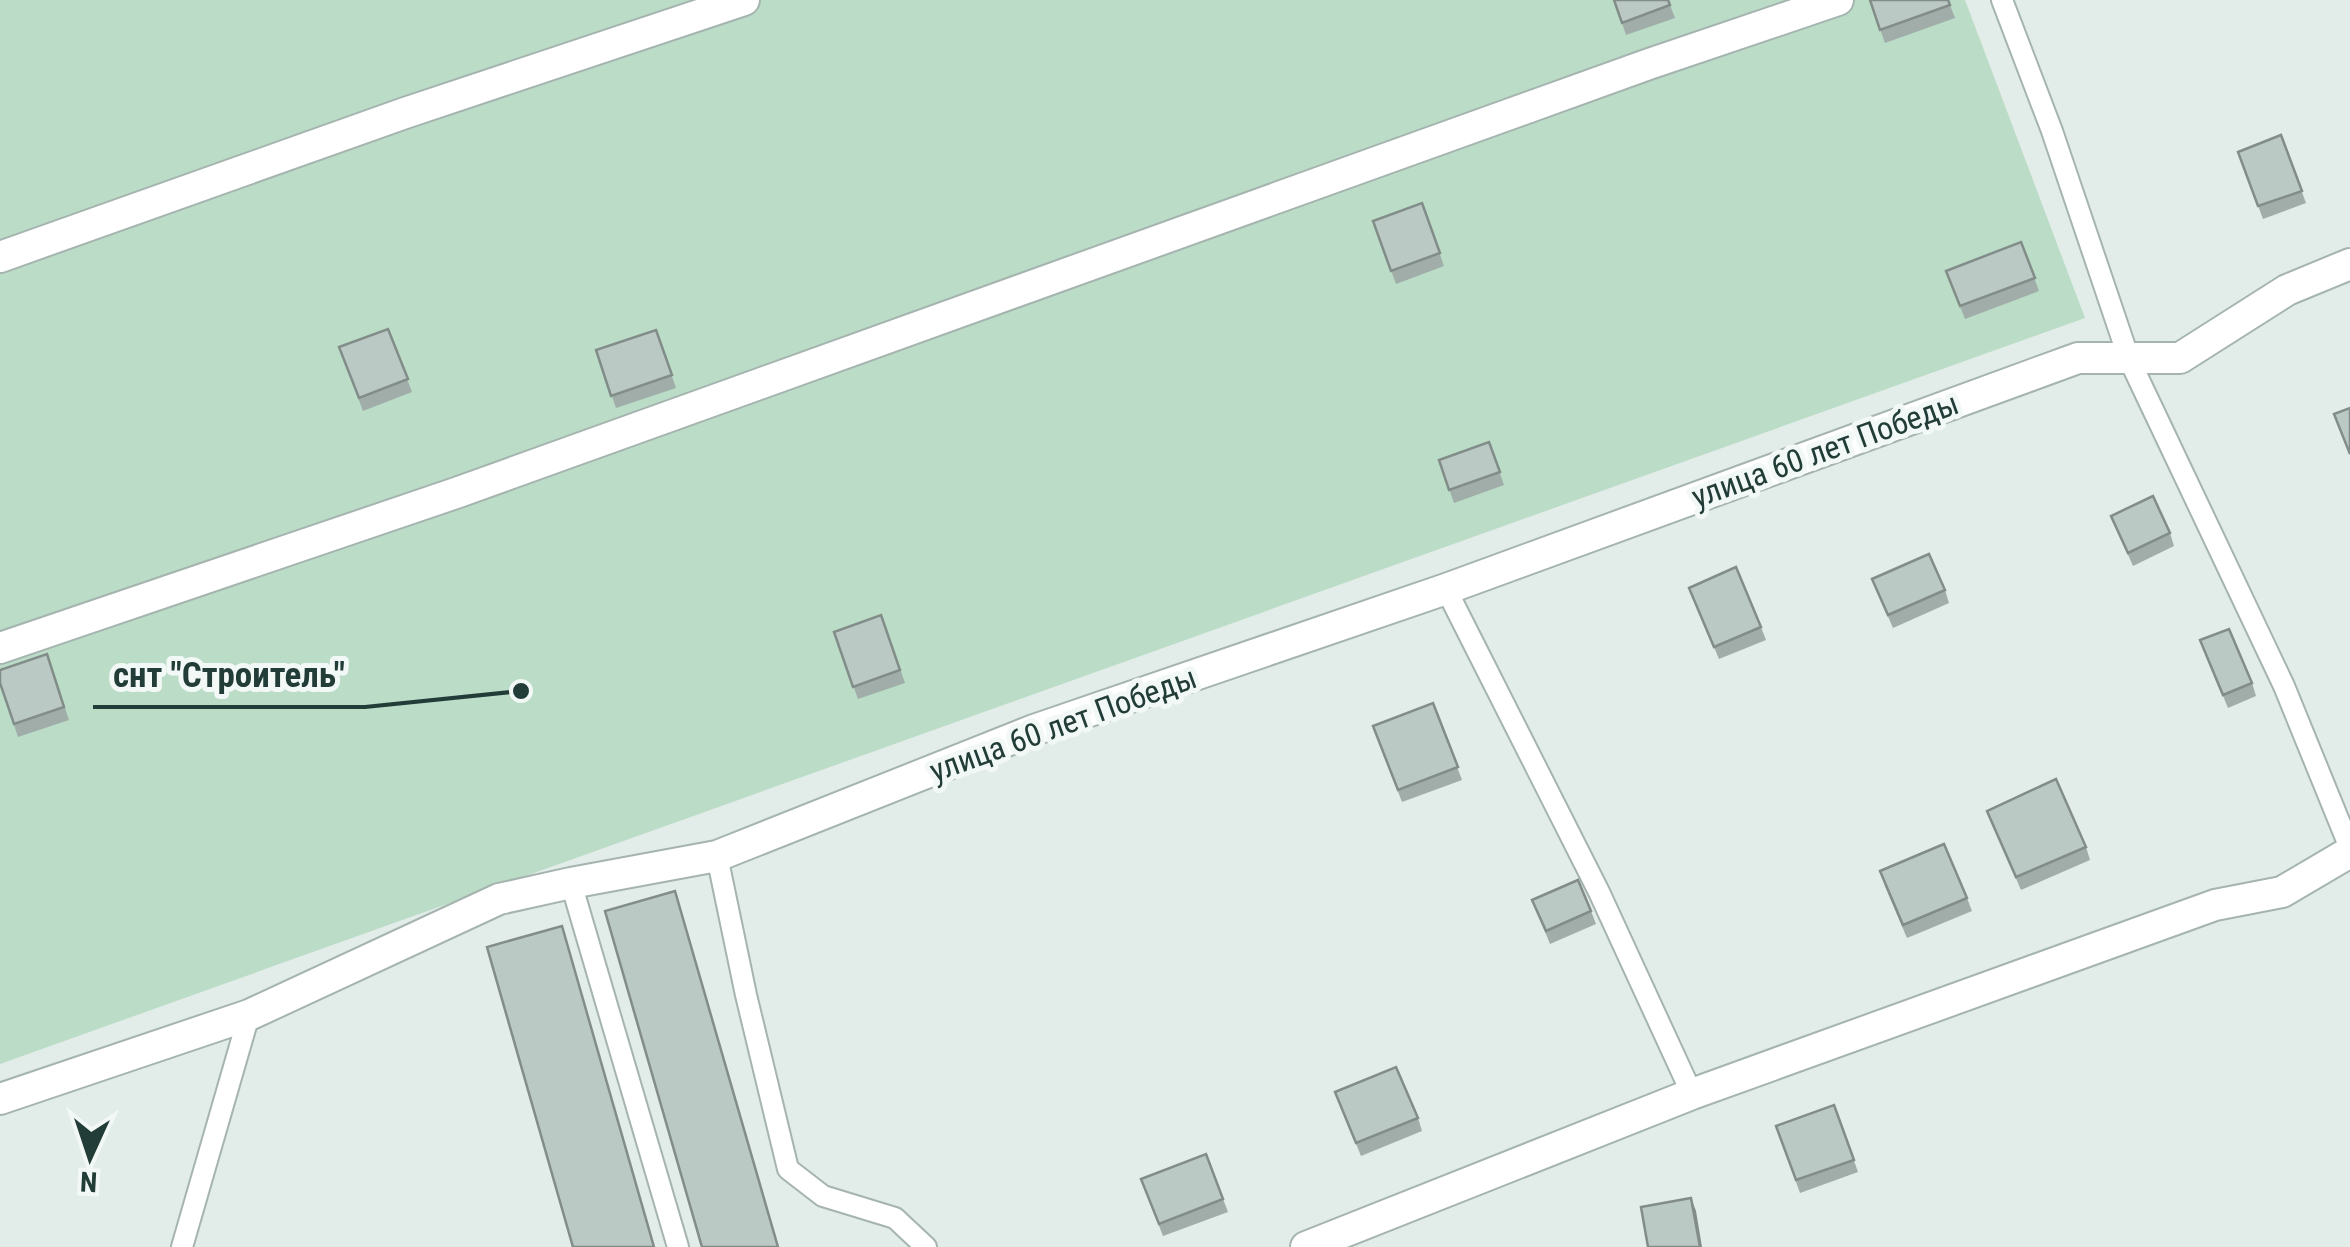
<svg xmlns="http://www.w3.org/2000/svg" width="2350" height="1247" font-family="'Roboto Condensed',sans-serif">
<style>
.garden{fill:#bbdcc7}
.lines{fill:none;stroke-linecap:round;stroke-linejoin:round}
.service-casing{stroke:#a5b4af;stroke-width:24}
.minor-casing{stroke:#a5b4af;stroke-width:34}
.service{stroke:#fff;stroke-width:20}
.minor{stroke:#fff;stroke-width:30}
.wall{fill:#a0ada9}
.shaded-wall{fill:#828d89}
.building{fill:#bac9c4;stroke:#828d89;stroke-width:2.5}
.labels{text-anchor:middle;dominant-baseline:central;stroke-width:10;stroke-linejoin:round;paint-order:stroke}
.street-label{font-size:32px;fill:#223c37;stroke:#f2f8f6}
.leader{fill:none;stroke:#223c37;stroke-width:4}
.callout-dot{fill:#223c37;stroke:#f2f8f6;stroke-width:4}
.callout-label{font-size:35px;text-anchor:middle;font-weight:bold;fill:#223c37;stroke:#f2f8f6;stroke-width:10;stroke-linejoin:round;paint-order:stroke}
</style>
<rect width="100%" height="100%" fill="#e2ece8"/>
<polygon class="garden" points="0,0 1965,0 2085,318 0,1064"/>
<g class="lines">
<g class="service-casing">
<g id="service">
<polyline points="2002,0 2052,131 2129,359 2284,686 2350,848"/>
<polyline points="1446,589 1599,892 1692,1094"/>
<polyline points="717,856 746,995 788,1169 823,1196 895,1218 926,1247"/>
<polyline points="571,883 678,1247"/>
<polyline points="182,1247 249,1015"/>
</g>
</g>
<g class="minor-casing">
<g id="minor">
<polyline points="0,257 405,113 744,0"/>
<polyline points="0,648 456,493 1649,64 1838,0"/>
<polyline points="0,1099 249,1015 499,899 571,883 717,856 1034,730 1446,589 2078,358 2180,358 2287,290 2350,264"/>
<polyline points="1306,1247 1692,1094 2215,905 2282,892 2350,852"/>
</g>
</g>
<use href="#service" class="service"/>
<use href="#minor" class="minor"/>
</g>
<g class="wall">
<polygon points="1668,0 1675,18 1626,35 1622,23"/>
<polygon points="1870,0 1948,0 1955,18 1885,43"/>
<polygon points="2281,135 2306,203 2263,219 2238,152"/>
<polygon points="1422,203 1444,266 1396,284 1373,221"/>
<polygon points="2021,242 2039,291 1965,319 1946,271"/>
<polygon points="388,329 412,392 363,411 339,347"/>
<polygon points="656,330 676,388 616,408 596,350"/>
<polygon points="1489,442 1504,485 1454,503 1439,460"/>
<polygon points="2111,516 2170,533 2174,546 2133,566"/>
<polygon points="1872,579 1945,590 1949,603 1893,628"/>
<polygon points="1689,588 1761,627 1766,640 1719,659"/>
<polygon points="881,615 905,683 858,699 834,632"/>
<polygon points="2200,640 2252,683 2256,696 2228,708"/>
<polygon points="47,654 69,720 18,737 0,683"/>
<polygon points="1433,703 1462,780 1402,802 1373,726"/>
<polygon points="1987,811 2086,847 2090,860 2021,890"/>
<polygon points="1884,884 1967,898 1972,911 1907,938"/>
<polygon points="1532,900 1591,911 1596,924 1550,944"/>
<polygon points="1335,1092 1418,1118 1422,1131 1361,1156"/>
<polygon points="1834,1105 1858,1172 1800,1193 1776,1126"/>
<polygon points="1206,1154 1228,1212 1163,1236 1141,1179"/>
</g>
<polygon class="shaded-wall" points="1691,1198 1696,1211 1702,1247 1700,1247"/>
<g class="building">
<polygon points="1614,0 1668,0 1670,5 1622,23"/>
<polygon points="1870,0 1948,0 1950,5 1880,30"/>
<polygon points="2281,135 2302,191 2258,206 2238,152"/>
<polygon points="1422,203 1440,253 1391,271 1373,221"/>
<polygon points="2021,242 2035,278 1960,306 1946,271"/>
<polygon points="388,329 408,379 359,398 339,347"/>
<polygon points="656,330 672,375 611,396 596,350"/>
<polygon points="2350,408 2350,454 2334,414"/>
<polygon points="1489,442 1500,472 1449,490 1439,460"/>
<polygon points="2153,496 2170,533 2128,553 2111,516"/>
<polygon points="1929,554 1945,590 1888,615 1872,579"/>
<polygon points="1736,567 1761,627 1714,647 1689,588"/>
<polygon points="881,615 900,670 853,687 834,632"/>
<polygon points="2229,629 2252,683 2223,695 2200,640"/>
<polygon points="47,654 64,707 14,724 0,683 0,670"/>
<polygon points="1433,703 1458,767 1398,790 1373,726"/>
<polygon points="2056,779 2086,847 2016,877 1987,811"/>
<polygon points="1944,844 1967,898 1903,925 1880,871"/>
<polygon points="1578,880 1591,911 1546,931 1532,900"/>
<polygon points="675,891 778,1247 702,1247 605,911"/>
<polygon points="562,926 654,1247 573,1247 487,947"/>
<polygon points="1396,1067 1418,1118 1356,1143 1335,1092"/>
<polygon points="1834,1105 1854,1160 1796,1180 1776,1126"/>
<polygon points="1206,1154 1223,1199 1159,1224 1141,1179"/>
<polygon points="1691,1198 1700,1247 1648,1247 1641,1207"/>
</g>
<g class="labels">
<g class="street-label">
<text transform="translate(1825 450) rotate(-20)">улица 60 лет Победы</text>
<text transform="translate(1063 724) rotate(-20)">улица 60 лет Победы</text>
</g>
</g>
<path class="leader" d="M521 691L365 707H93"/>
<circle class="callout-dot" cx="521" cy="691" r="10"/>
<g class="callout-label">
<text x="229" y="687">снт "Строитель"</text>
</g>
<g transform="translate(90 1157) rotate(183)" stroke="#f2f8f6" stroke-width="8" paint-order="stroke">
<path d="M0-8L18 38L0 25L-18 38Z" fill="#223c37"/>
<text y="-15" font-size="28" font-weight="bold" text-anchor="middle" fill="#223c37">N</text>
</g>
</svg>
